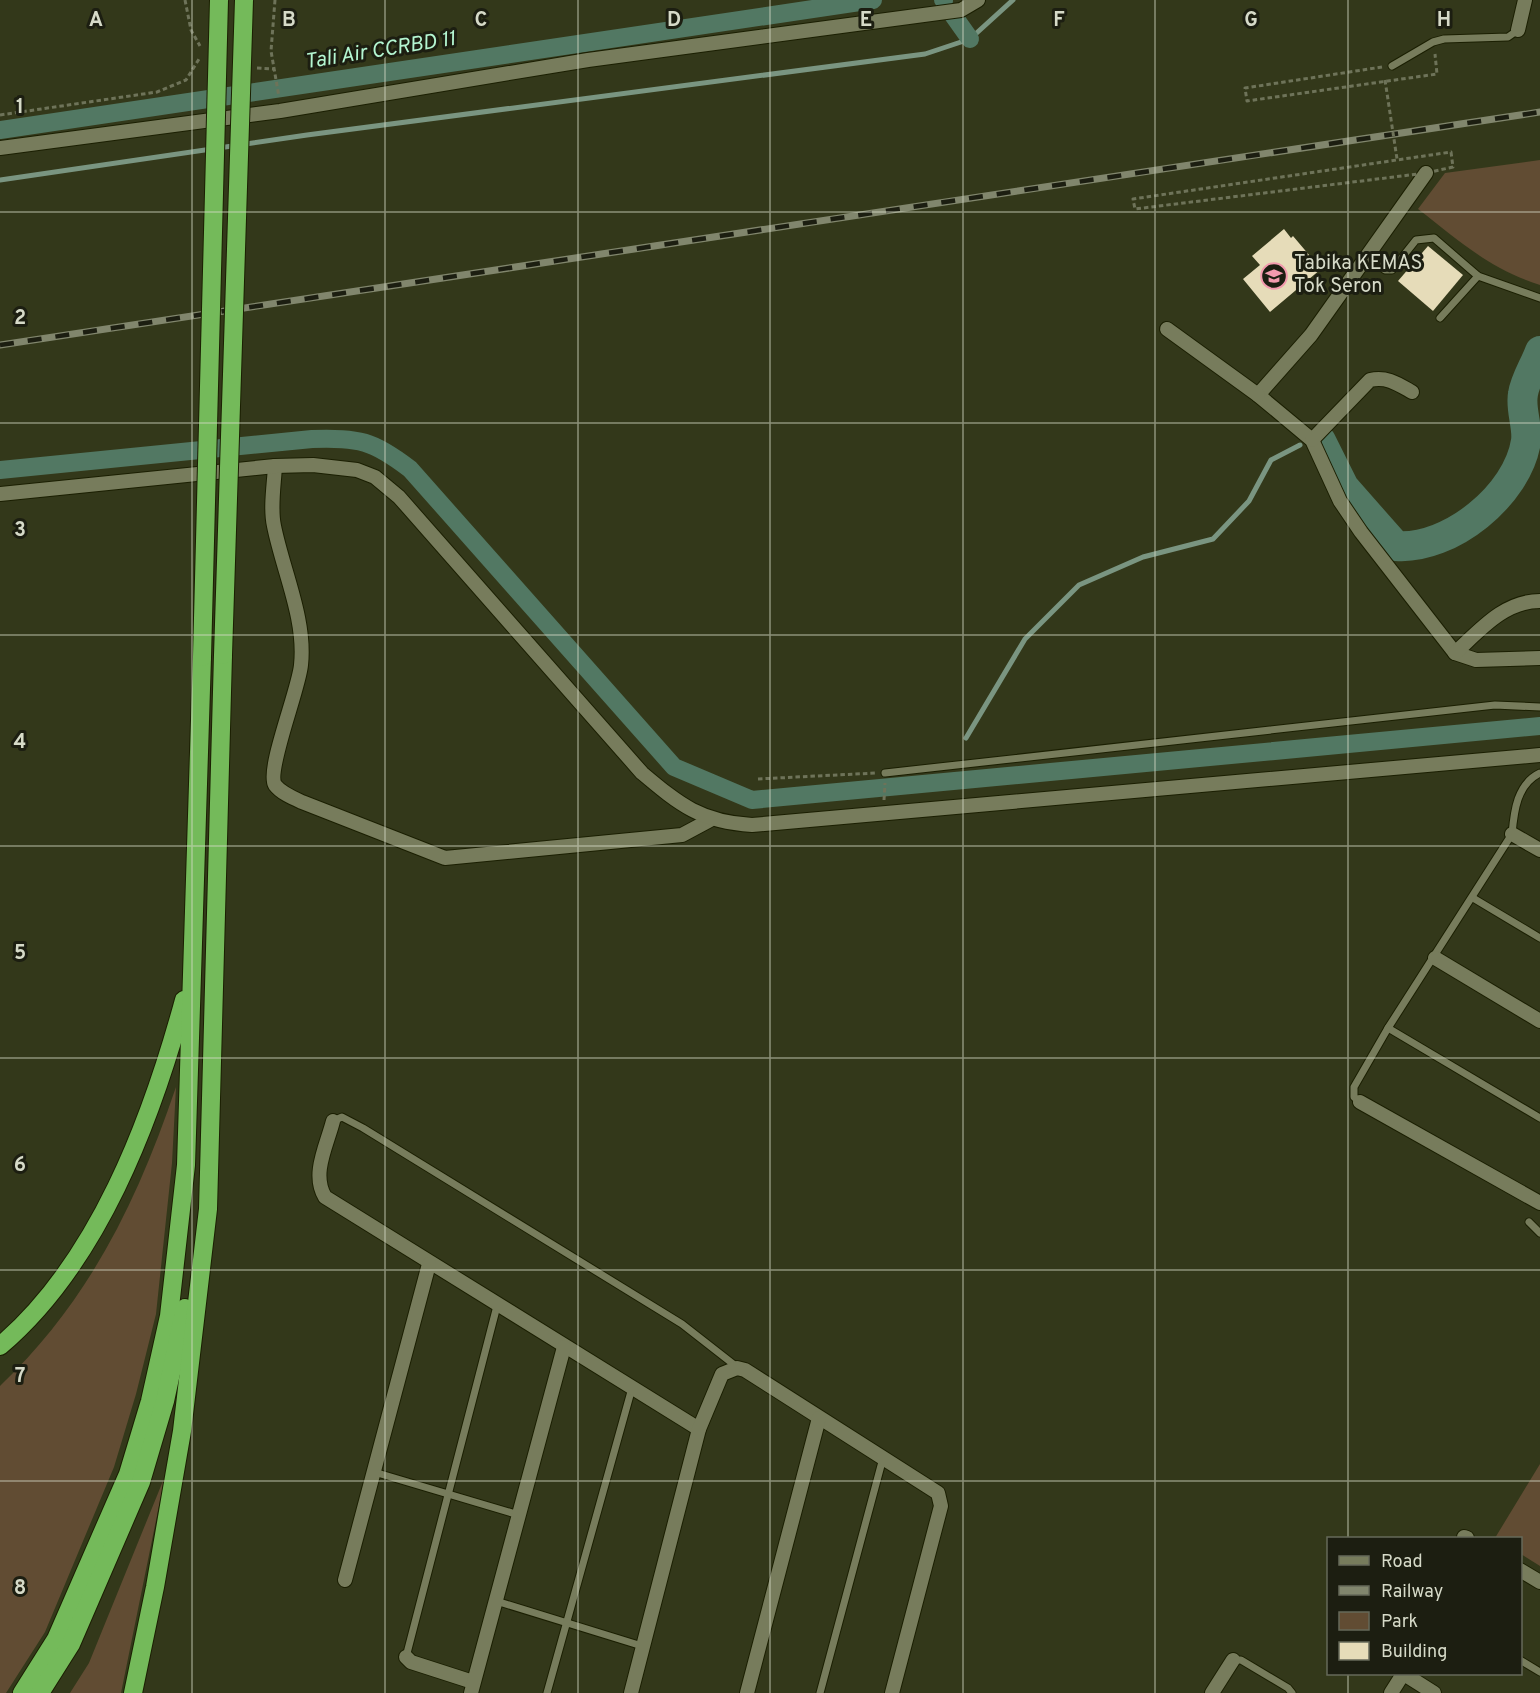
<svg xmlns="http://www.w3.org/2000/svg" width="1540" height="1693" font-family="Overpass,sans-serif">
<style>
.green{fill:#614c33}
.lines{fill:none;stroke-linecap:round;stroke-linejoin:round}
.stream{stroke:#7a9581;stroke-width:5}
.canal{stroke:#527863;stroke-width:18}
.river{stroke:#527863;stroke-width:30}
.building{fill:#e6dcb9}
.service-casing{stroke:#1b1f02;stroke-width:9}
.minor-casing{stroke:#1b1f02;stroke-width:16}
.motorway-casing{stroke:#1b1f02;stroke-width:20}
.path{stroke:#6e7359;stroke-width:3;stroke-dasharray:4.5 3;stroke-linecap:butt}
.service{stroke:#777c5c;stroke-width:7}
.minor{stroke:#777c5c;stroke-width:14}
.motorway{stroke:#74ba5a;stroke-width:18}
.rail-casing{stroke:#81866d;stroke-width:7}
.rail{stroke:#1c1e11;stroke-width:4.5;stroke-dasharray:14;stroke-linecap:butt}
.motorway-bridge-casing{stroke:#1b1f02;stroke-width:20;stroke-linecap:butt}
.path-bridge{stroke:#6e7359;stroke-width:3;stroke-dasharray:4.5 3;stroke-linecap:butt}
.motorway-bridge{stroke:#74ba5a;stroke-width:18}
.grid{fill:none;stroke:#d6dac8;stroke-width:1.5;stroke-opacity:0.55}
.labels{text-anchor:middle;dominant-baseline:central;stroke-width:6;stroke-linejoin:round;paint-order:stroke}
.poi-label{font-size:20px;fill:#d6dac8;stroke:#1c1e11;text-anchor:start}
.water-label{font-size:21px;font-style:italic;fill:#b4f6d1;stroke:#1c1e11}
.grid-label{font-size:20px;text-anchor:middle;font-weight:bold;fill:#d6dac8;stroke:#1c1e11;stroke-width:6;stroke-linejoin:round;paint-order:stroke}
</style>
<rect width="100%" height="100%" fill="#33381a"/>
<g class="green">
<path d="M 1540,160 L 1540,285 C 1488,268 1461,242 1418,209 L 1445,173 Z"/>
<path d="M 176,1087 L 172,1163 L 156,1314 L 136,1394 L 114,1467 L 45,1632 L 6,1693 L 0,1693 L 0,1386 C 89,1301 137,1202 176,1087 Z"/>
<polygon points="1540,1464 1540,1566 1521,1554 1520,1538 1495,1538"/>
<polygon points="165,1476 121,1693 70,1693 89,1663"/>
</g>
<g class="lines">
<g class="stream">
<polyline points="0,180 307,135 925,54 970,39 1013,0"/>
<polyline points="966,738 1025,639 1079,585 1143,557 1213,539 1249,501 1271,460 1300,445"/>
</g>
<g class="canal">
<polyline points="943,0 944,1"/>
<polyline points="953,15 970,39"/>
<polyline points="0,130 873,0"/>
<path d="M 0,470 L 312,439 C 360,438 372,440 410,469 L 674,767 L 752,800 L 1540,726"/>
</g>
<path class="river" d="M 1321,441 L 1344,487 L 1396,546 C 1450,550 1518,495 1526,441 C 1528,426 1520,409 1523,394 C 1525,380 1535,365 1540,351"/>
</g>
<g class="building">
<polygon points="1284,229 1291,238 1293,236 1321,269 1270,312 1243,279 1260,265 1252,256"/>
<polygon points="1428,246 1463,275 1433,311 1398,281"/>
</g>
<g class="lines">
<g class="service-casing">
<g id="service">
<polyline points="1392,66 1433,42 1444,39 1508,37 1518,30"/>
<polyline points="1366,256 1385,270 1392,270 1416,240 1434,238 1478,276 1540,298"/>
<polyline points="1440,318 1478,276"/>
<polyline points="885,773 1495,705 1540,707"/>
<polyline points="1473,898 1540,938"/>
<polyline points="1388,1028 1540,1118"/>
<path d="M 1360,1102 L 1354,1097 L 1354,1087 L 1388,1028 L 1512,834 C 1514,811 1517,784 1540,773"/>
<polyline points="333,1121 342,1117 363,1128 682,1324 737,1367"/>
<polyline points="1529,1222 1540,1233"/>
<polyline points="374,1472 519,1515"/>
<polyline points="496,1601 642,1646"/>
<polyline points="406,1657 497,1306"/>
<polyline points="1233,1660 1241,1660 1288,1688 1292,1693"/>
<polyline points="1520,1660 1540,1672"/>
<polyline points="547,1693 632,1388"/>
<polyline points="820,1693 883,1458"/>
</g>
</g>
<g class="minor-casing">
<g id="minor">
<polyline points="1518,30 1525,0"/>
<polyline points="0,148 280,111 588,60 961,10 978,0"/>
<polyline points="1426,173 1311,335 1258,395 1312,440 1340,501 1361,532 1455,653 1476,660 1540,658"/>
<polyline points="1167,329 1258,395"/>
<path d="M 1312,440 L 1370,380 C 1387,376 1398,384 1412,392"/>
<path d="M 275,466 C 274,485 270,508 274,526 C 283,571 306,619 301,665 C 299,689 266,770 275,785 C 281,793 293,798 302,802 L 445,858 L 682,835 L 710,820"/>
<path d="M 0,494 L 275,466 L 313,465 L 357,470 L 375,477 L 399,497 L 642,773 C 680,805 701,822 752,825 L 1540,755"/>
<path d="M 1455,653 C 1480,630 1504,601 1540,601"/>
<polyline points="1512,834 1540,850"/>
<polyline points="1435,958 1540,1021"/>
<polyline points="1360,1102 1540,1203"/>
<path d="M 333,1121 C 327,1145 311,1174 325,1197 L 699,1429"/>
<polyline points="1464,1537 1467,1538"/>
<polyline points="1520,1570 1540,1582"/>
<polyline points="345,1580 429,1264"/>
<polyline points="406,1657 411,1662 473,1682"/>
<polyline points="1404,1674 1434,1693"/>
<polyline points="471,1693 564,1347"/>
<polyline points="631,1693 699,1429 722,1374 737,1368 745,1370 938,1493 941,1506 892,1693"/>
<polyline points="747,1693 819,1418"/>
<polyline points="1212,1693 1233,1660"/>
<polyline points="1391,1693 1403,1674"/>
</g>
</g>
<g class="motorway-casing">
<g id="motorway">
<path d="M 0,1346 C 98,1263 151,1121 184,1000"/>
<polyline points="22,1693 56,1639 128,1474 150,1401 169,1316 186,1165 202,657"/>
<polyline points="40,1693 71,1644 141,1482 165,1401 185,1308"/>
<polyline points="133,1693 155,1587 182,1431 208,1209 223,655"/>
</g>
</g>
<g class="path">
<polyline points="185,0 191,30 200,46"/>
<polyline points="275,0 271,51 279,97"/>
<polyline points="1382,67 1245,88 1247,101 1437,74 1435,54"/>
<polyline points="257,68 274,69"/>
<polyline points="0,115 157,92 186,80 199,59"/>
<polygon points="1451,152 1453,167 1426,173 1135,209 1133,199"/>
<polyline points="758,779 876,773"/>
<polyline points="884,800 885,783"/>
</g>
<use href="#service" class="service"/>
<use href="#minor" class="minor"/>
<use href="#motorway" class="motorway"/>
<g class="rail-casing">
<polyline id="rail" points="0,345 1540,112"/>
</g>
<use href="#rail" class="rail"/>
<g class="motorway-bridge-casing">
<g id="motorway-bridge">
<polyline points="223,655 244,0"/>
<polyline points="202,657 219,0"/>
</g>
</g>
<polyline class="path-bridge" points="1385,80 1397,159"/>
<use href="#motorway-bridge" class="motorway-bridge"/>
</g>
<path class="grid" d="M 192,0 L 192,1693M 385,0 L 385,1693M 578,0 L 578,1693M 770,0 L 770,1693M 963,0 L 963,1693M 1155,0 L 1155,1693M 1348,0 L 1348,1538M 0,212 L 1540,212M 0,423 L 1540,423M 0,635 L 1540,635M 0,846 L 1540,846M 0,1058 L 1540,1058M 0,1270 L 1540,1270M 0,1481 L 1540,1481M 1348,1674 L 1348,1693"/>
<defs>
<g id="school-ring" transform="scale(1.35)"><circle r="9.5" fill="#1c1e11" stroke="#f29aad" stroke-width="1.5"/><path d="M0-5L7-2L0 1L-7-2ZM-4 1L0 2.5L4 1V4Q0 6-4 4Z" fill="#f29aad"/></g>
</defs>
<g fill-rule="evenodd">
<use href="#school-ring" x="1274" y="276"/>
</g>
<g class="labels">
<g class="poi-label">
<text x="1294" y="264">Tabika KEMAS<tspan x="1294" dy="23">Tok Seron</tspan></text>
</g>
<g class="water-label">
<text transform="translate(380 51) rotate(-9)">Tali Air CCRBD 11</text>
</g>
</g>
<g class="grid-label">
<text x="96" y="26">A</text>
<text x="289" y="26">B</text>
<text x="481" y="26">C</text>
<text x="674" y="26">D</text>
<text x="866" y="26">E</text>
<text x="1059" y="26">F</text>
<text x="1251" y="26">G</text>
<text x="1444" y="26">H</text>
<text x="20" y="113">1</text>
<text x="20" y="324">2</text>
<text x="20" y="536">3</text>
<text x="20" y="748">4</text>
<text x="20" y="959">5</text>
<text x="20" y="1171">6</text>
<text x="20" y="1382">7</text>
<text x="20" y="1594">8</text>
</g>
<rect x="1327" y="1537" width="195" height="138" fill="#1c1e11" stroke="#66695a" stroke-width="1.5"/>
<rect x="1339" y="1556" width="30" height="9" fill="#777c5c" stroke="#66695a" stroke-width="1.5"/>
<text x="1381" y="1567" font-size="18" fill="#d6dac8">Road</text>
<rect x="1339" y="1586" width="30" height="9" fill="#81866d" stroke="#66695a" stroke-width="1.5"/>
<text x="1381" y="1597" font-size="18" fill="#d6dac8">Railway</text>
<rect x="1339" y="1612" width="30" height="18" fill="#614c33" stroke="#66695a" stroke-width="1.5"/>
<text x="1381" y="1627" font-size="18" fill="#d6dac8">Park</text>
<rect x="1339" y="1642" width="30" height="18" fill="#e6dcb9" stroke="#66695a" stroke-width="1.5"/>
<text x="1381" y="1657" font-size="18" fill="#d6dac8">Building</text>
</svg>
